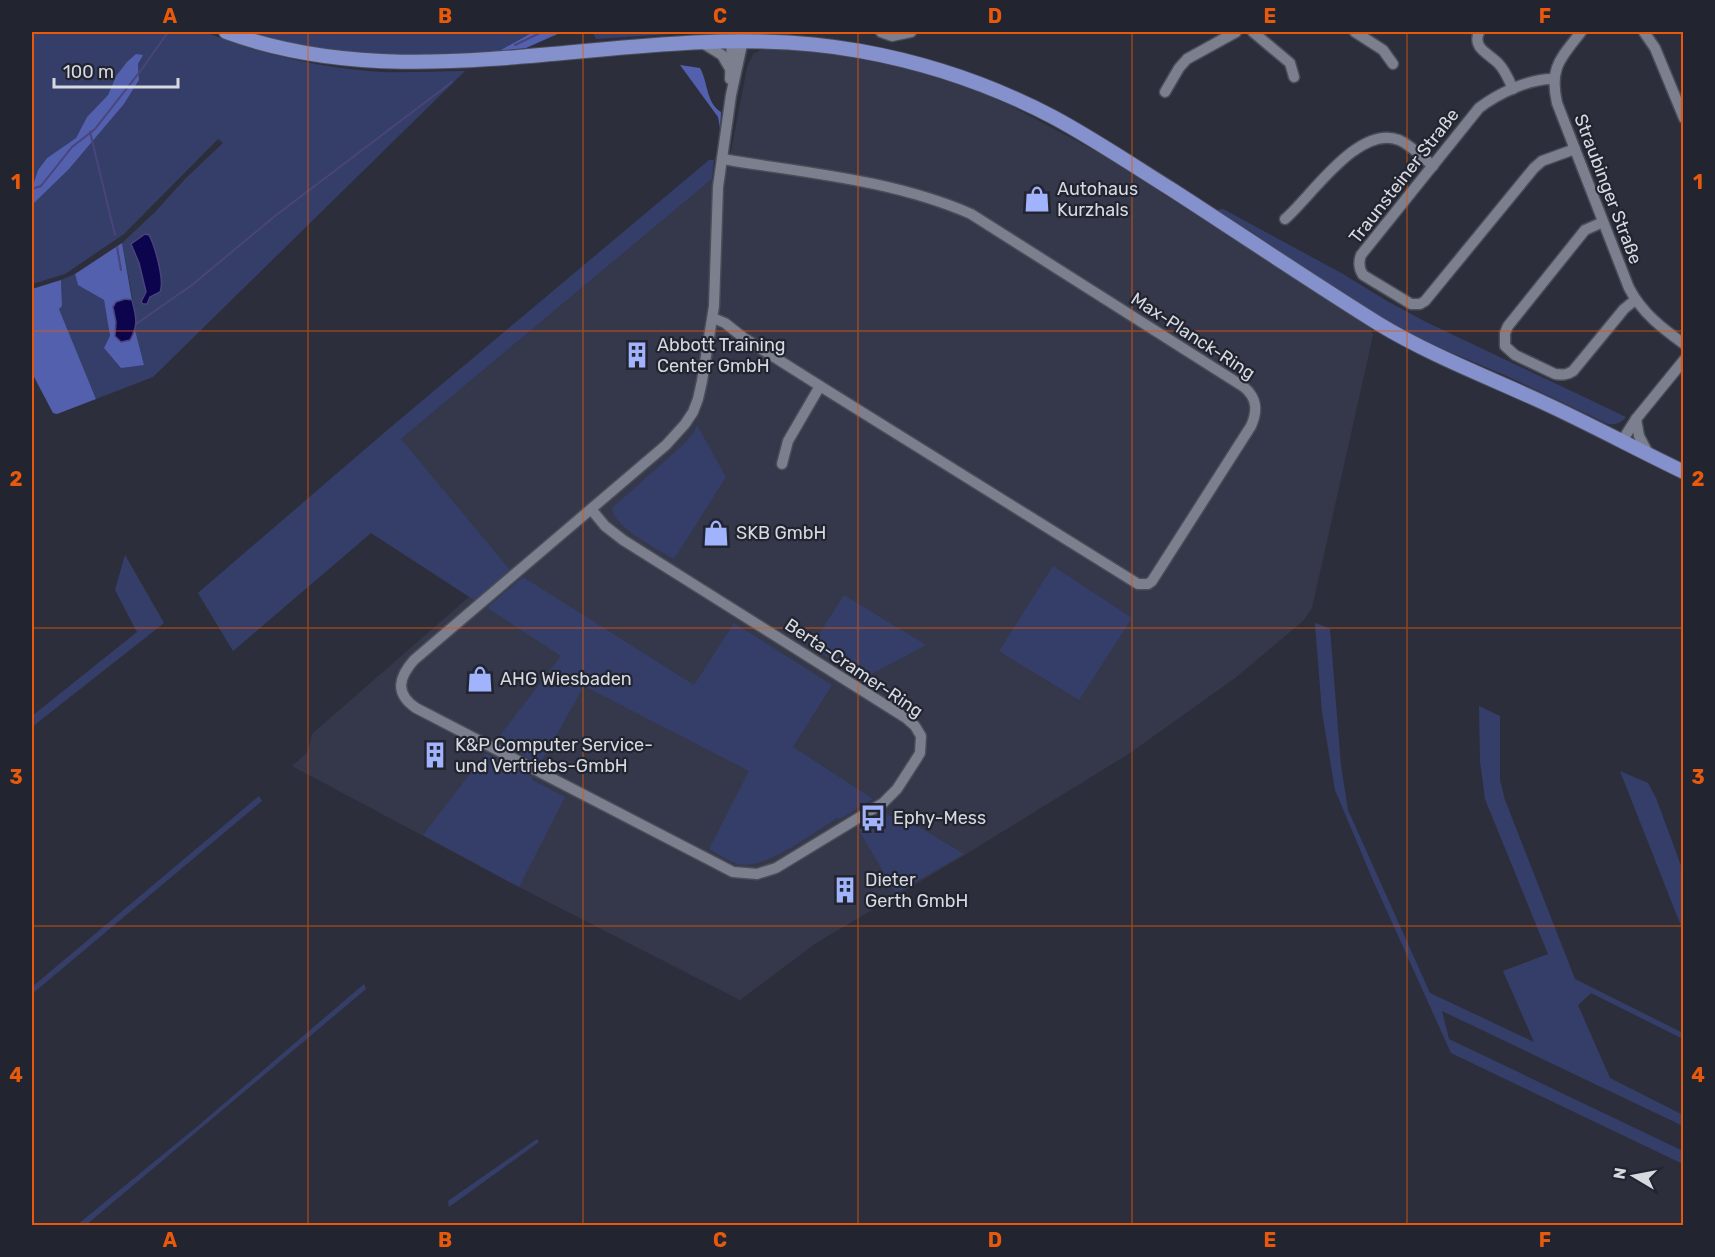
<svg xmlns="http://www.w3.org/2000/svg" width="1715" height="1257" font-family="Rubik,sans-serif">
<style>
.built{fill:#34384a}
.green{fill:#353e69}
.forest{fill:#5260ae}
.water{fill:#0d044e;stroke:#49447a;stroke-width:1.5}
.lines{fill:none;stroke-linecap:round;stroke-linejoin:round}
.stream{stroke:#49447a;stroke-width:2}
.minor-casing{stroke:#4a4d57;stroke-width:13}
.major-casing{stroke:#4a4d57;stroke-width:16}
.minor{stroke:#7c808e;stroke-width:10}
.major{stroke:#8491cc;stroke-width:14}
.grid{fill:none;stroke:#e8590c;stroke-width:1.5;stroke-opacity:0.55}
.labels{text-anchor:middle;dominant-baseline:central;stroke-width:4.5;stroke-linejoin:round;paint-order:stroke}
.street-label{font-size:18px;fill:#d6d9e0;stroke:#222530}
.poi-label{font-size:18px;fill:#d6d9e0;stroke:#222530;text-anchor:start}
.neatline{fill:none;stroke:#e8590c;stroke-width:2}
.grid-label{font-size:20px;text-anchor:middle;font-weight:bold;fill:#e8590c}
</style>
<rect width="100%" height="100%" fill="#2c2f3b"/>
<polygon class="built" points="775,48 824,52 907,68 944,78 979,91 1011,106 1105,156 1371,328 1373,335 1312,608 1303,621 1235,678 1130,753 963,856 816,943 740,1000 519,887 292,766 308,752 312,734 470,596 371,533 233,651 198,593 391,427 401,439 712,179 727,172 747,68 753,54 761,50"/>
<g class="green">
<path d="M 32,32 L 205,32 C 261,55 321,68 381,72 C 409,73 437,71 465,71 L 153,377 L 96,399 L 59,309 L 62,305 L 61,280 L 75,274 L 79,285 L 104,300 L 110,336 L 144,365 L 135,330 L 136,316 L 122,243 L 154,213 L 186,178 L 223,143 L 218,139 L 124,234 L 65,274 L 32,284 L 32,205 L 69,169 L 124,104 L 139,80 L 138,64 L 142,55 L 116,76 L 108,95 L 87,117 L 76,138 L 47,158 L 38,170 L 33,185 L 32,186 Z"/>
<path d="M 250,32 L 533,32 C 525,35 503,50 497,51 C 482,54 466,53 451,53 C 386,56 310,55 250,32 Z"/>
<polygon points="593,32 700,32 596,39"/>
<polygon points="709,160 714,160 712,179 401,439 510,570 474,600 371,533 233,651 198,593 391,427"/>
<path d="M 1223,209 L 1343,274 L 1387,301 L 1428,323 L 1626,417 C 1621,423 1616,425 1608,424 L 1509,377 L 1443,349 L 1404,330 L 1361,306 L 1253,233 L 1215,210 Z"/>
<path d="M 697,425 L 726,477 L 674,559 C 658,549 614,528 612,508 L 682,446 L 693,434 Z"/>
<polygon points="125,555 164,623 32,727 32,716 137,632 115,590"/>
<polygon points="1053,566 1132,618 1079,700 999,651"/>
<path d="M 523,577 L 694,685 L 734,623 L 832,685 L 793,747 L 873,799 L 840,819 L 837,818 C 815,832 763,871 738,864 C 728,861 718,854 709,849 L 749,771 L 584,686 L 540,764 L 499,742 L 498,738 L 561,656 L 489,609 L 489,606 Z"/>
<polygon points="844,595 926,645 862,679 811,647"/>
<polygon points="1316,623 1330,629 1341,766 1348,810 1430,993 1534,1042 1503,971 1548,954 1485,799 1480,761 1479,706 1500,716 1500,780 1505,800 1575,979 1683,1033 1683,1039 1591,993 1578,1005 1610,1078 1683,1115 1683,1126 1442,1011 1449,1039 1683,1151 1683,1164 1451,1053 1372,878 1335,790 1322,712 1315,624"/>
<polygon points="486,753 533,777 532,780 565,797 519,887 423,835"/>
<polygon points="1620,771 1648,783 1656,798 1683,871 1683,931"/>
<polygon points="259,796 262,801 32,994 32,987"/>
<polygon points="883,812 894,818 897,814 964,854 896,893 857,827"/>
<polygon points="364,984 366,989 86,1225 77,1225 199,1125"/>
<polygon points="537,1139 539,1142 449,1207 448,1201"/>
</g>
<g class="forest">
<polygon points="533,32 562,32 526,48 499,51"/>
<polygon points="136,54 143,55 138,64 139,80 124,104 69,169 32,205 32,186 33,185 38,170 47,158 76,138 87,117 108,95 116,76 127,62"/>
<path d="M 680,65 L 700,68 C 708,82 706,103 721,112 L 720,128 L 718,117 Z"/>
<path d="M 122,243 L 132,300 C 123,299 118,300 113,307 L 116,322 L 115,336 L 121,342 L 130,340 L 135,330 L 144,365 L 121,368 L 104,348 L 110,336 L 104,300 L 78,285 L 75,274 Z"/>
<polygon points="61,280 62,306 59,309 96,399 57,414 53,413 32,373 32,289"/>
</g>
<g class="water">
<path d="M 145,234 L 149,235 C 155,246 165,281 160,292 L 150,297 L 147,304 L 143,304 L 141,302 L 146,292 L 139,263 L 131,244 Z"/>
<path d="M 125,299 L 132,300 C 136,316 139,324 130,340 L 121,342 L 115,336 L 116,322 L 113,307 L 116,302 Z"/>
</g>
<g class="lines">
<g class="stream">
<polyline points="515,45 542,32"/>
<polyline points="90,132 115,235"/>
<polyline points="32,189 41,186 72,147 95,129 142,69 168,32"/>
<polyline points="117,247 121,270"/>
<polyline points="136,324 192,285 275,216 452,82"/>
</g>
<g class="minor-casing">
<g id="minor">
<polyline points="881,32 892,36 911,32"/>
<polyline points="1253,32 1290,63 1294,77"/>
<polyline points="1355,32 1383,50 1393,64"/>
<path d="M 1479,32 C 1472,48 1488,53 1498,63 C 1505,70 1509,80 1513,89"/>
<path d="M 1581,32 C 1561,58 1549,67 1557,103 L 1629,288 C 1642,313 1662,328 1684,344"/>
<polyline points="1644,32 1655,48 1684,118"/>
<polyline points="701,42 722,55 729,67"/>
<polyline points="730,79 732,40"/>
<path d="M 1554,79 C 1530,78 1497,94 1479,108 L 1361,255 C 1358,263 1359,269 1363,275 L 1411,304 L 1420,304 L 1425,301 L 1534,168 L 1542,161 L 1575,149"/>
<polyline points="1165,92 1179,68 1187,59 1236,32"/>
<path d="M 1285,219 C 1311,197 1358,124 1399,140 C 1411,145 1422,157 1433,166"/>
<path d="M 1603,222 L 1585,230 L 1508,326 L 1505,333 L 1505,346 L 1515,355 L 1555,374 C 1563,375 1567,375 1573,371 L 1624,309 L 1635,300"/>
<path d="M 713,318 L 725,323 L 744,338 L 820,386 L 1138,584 L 1148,584 L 1152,581 L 1251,426 C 1258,410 1257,398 1244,387 L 971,214 C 893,180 806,173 722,159"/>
<polyline points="1636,419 1639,436 1649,455"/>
<polyline points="1622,441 1636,419 1684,360"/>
<polyline points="782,464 788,441 820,386"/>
<path d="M 591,509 L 605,526 L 623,540 L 906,718 L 915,726 L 921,736 L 920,753 L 917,758 L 897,789 L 883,803 L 776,868 L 757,874 L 733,872 L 416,708 C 394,693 399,677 414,660 L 666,445 L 685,424 L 693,412 L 698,399 L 702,381 L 714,306 L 718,187 L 731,95 L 743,40"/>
</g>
</g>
<g class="major-casing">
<path id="major" d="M 226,32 C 432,107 650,12 860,51 C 927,63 992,85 1053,117 C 1094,139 1134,166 1174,191 C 1242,235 1310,281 1379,324 C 1430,355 1488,377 1542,402 C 1590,424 1636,449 1684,472"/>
</g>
<use href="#minor" class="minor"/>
<use href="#major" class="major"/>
</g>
<path class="grid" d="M 308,32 L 308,1226M 583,32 L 583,1226M 858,32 L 858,1226M 1132,32 L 1132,1226M 1407,32 L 1407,1226M 32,331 L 1684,331M 32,628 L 1684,628M 32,926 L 1684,926"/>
<defs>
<g id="shop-bare" transform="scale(2.07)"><path d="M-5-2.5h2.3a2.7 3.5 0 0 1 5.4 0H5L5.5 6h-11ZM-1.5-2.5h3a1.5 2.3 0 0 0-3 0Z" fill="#a1b3fd" stroke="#222530" stroke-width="2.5" paint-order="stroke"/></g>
<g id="building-bare" transform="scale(2.07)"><path d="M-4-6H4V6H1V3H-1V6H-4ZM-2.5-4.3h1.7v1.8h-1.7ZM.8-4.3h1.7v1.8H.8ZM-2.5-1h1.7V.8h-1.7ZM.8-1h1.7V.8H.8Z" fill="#a1b3fd" stroke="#222530" stroke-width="2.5" paint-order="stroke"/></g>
<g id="bus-bare" transform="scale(2.07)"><path d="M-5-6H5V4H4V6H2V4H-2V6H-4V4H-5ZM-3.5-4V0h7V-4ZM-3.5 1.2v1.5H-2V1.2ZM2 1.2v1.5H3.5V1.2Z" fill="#a1b3fd" stroke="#222530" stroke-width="2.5" paint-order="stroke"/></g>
</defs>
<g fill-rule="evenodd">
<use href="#shop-bare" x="1037" y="199"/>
<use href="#building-bare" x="637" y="355"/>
<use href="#shop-bare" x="716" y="533"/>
<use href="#shop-bare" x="480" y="679"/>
<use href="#building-bare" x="435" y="755"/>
<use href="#bus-bare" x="873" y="818"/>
<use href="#building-bare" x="845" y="890"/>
</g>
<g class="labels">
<g class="street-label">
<text transform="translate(1404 176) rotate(-52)">Traunsteiner Straße</text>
<text transform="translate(1608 189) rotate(69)">Straubinger Straße</text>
<text transform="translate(1193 336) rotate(33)">Max-Planck-Ring</text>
<text transform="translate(854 668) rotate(34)">Berta-Cramer-Ring</text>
</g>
<g class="poi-label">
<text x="1057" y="189">Autohaus<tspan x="1057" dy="21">Kurzhals</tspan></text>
<text x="657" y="345">Abbott Training<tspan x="657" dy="21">Center GmbH</tspan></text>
<text x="736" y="533">SKB GmbH</text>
<text x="500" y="679">AHG Wiesbaden</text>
<text x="455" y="745">K&amp;P Computer Service-<tspan x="455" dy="21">und Vertriebs-GmbH</tspan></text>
<text x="893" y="818">Ephy-Mess</text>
<text x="865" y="880">Dieter<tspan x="865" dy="21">Gerth GmbH</tspan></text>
</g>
</g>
<rect width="1715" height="1257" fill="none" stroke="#222530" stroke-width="66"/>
<g transform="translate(1634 1176) rotate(280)" stroke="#222530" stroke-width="4.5" paint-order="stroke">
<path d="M0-4.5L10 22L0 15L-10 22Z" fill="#d6d9e0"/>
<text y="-9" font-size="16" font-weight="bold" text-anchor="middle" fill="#d6d9e0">N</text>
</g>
<path d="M54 78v9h124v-9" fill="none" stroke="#d6d9e0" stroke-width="3"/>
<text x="63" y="78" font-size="18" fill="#d6d9e0" stroke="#222530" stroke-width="4.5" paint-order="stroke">100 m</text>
<rect x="33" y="33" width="1649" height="1191" class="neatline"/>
<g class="grid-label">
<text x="170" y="23">A</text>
<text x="445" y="23">B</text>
<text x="720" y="23">C</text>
<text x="995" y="23">D</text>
<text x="1270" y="23">E</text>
<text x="1545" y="23">F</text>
<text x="16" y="189">1</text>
<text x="1698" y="189">1</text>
<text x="16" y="486">2</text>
<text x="1698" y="486">2</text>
<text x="16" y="784">3</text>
<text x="1698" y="784">3</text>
<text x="16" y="1082">4</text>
<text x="1698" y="1082">4</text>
<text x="170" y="1247">A</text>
<text x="445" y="1247">B</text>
<text x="720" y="1247">C</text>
<text x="995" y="1247">D</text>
<text x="1270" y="1247">E</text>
<text x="1545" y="1247">F</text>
</g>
</svg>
